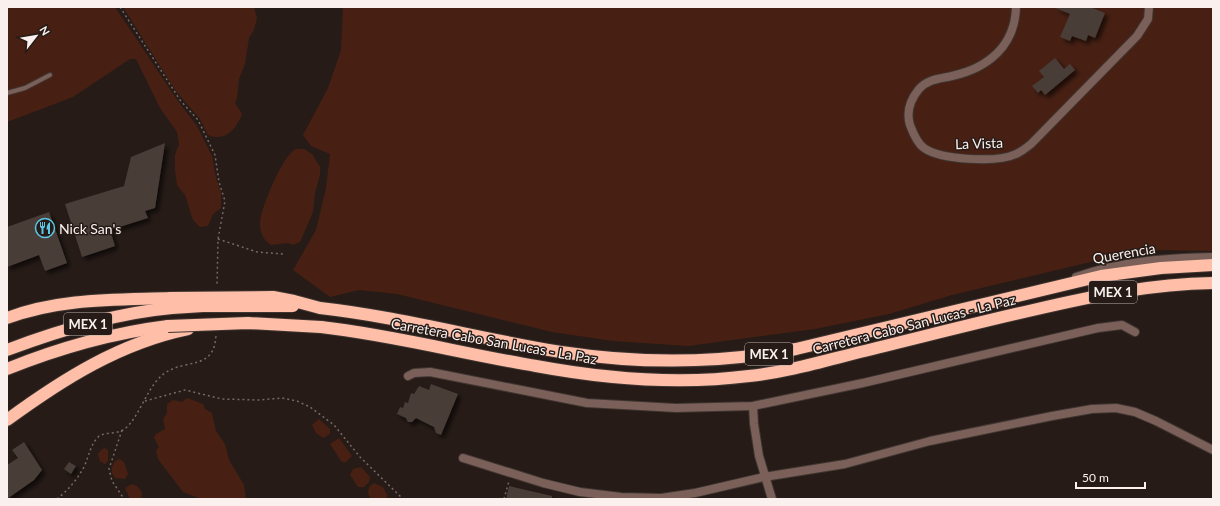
<svg xmlns="http://www.w3.org/2000/svg" width="1220" height="506" font-family="Lato,sans-serif">
<style>
.green{fill:#472013}
.building{fill:#493c38;filter:url(#shadow)}
.lines{fill:none;stroke-linecap:round;stroke-linejoin:round}
.lane-casing{stroke:#3f3531;stroke-width:6}
.street-casing{stroke:#3f3531;stroke-width:10}
.highway-casing{stroke:#3f3531;stroke-width:14}
.path{stroke:#756a67;stroke-width:1.5;stroke-dasharray:2 3;stroke-linecap:butt}
.lane{stroke:#7a6058;stroke-width:4}
.street{stroke:#7a6058;stroke-width:8}
.highway{stroke:#febea8;stroke-width:12}
.highway-bridge-casing{stroke:#3f3531;stroke-width:14;stroke-linecap:butt}
.highway-bridge{stroke:#febea8;stroke-width:12}
.labels{text-anchor:middle;dominant-baseline:central;stroke-width:3;stroke-linejoin:round;paint-order:stroke}
.shield{fill:#261b17;stroke:#bab1ae;stroke-width:1}
.shield-label{font-size:13px;font-weight:bold;fill:#faf1ee}
.street-label{font-size:14px;fill:#faf1ee;stroke:#261b17}
.poi-label{font-size:14px;fill:#faf1ee;stroke:#261b17;text-anchor:start}
</style>
<defs>
<filter id="shadow"><feDropShadow dx="3.5" dy="3.5" stdDeviation="2" flood-color="#0009"/></filter>
</defs>
<rect width="100%" height="100%" fill="#261b17"/>
<g class="green">
<polygon points="7,7 115,7 180,104 197,126 212,156 216,178 221,192 221,208 213,214 208,226 200,227 193,220 185,195 177,185 175,170 175,155 179,144 177,132 160,108 136,59 130,59 73,97 7,122"/>
<path d="M 123,7 L 254,7 L 257,18 L 254,30 L 249,38 L 245,64 L 239,79 L 237,99 L 235,103 L 242,114 C 236,130 225,142 208,135 L 200,119 L 175,90 Z"/>
<polygon points="343,7 1213,7 1213,251 1159,250 1103,259 952,295 889,314 815,329 688,346 613,341 552,332 397,294 359,290 330,297 293,270 316,230 326,188 330,154 311,146 303,135 328,88 341,50"/>
<path d="M 296,149 L 304,149 L 312,154 L 320,167 L 320,175 L 315,193 L 313,212 L 300,242 L 293,245 L 288,243 L 271,245 C 264,241 260,233 260,224 C 260,210 283,154 296,149 Z"/>
<polygon points="187,398 203,404 205,409 212,413 216,431 225,444 229,460 244,485 246,499 201,499 183,492 158,459 156,451 159,447 154,438 156,434 165,429 163,419 167,413 167,404 173,400 182,402"/>
<polygon points="319,419 330,429 330,434 323,438 316,433 312,425"/>
<polygon points="339,438 352,456 345,463 341,461 330,444"/>
<polygon points="105,448 108,450 108,461 105,464 100,461 98,454 101,450"/>
<path d="M 119,459 L 124,462 L 128,474 L 125,479 L 115,478 C 110,472 111,468 115,461 Z"/>
<polygon points="361,467 370,477 369,482 364,487 358,487 350,475 353,469"/>
<polygon points="374,483 383,487 387,495 387,499 371,499 368,494 369,487"/>
<polygon points="132,484 137,486 142,492 141,499 130,499 125,488"/>
</g>
<g class="building">
<polygon points="1053,7 1090,7 1105,13 1095,38 1088,35 1086,41 1072,36 1070,41 1060,37 1070,14"/>
<polygon points="1055,58 1064,69 1070,64 1075,70 1045,95 1041,90 1038,93 1032,86 1044,77 1039,71"/>
<polygon points="165,143 155,208 145,211 148,218 110,230 115,246 82,257 65,204 124,186 131,157"/>
<polygon points="49,212 67,263 45,271 39,255 7,267 7,227"/>
<polygon points="431,384 458,394 441,435 436,433 434,427 416,418 412,422 408,422 406,418 397,414 400,407 403,408 405,402 408,403 411,393 414,394 419,386 429,390"/>
<polygon points="24,442 42,470 34,480 7,499 7,465 18,458 12,450"/>
<polygon points="69,462 76,466 71,474 64,469"/>
<polygon points="509,486 552,496 552,499 506,499"/>
</g>
<g class="lines">
<g class="lane-casing">
<polyline id="lane" points="7,93 25,88 50,75"/>
</g>
<g class="street-casing">
<g id="street">
<path d="M 1016,7 C 1015,46 988,68 952,76 C 939,79 928,79 919,89 C 910,100 906,112 910,125 C 913,133 918,144 924,148 C 941,160 997,163 1016,154 C 1021,152 1026,148 1031,144 L 1137,36 L 1148,19 L 1149,7"/>
<path d="M 1076,277 C 1120,261 1167,258 1213,257"/>
<polyline points="408,376 414,373 430,372 587,403 676,408 753,406 863,383 1098,328 1122,325 1135,332"/>
<polyline points="753,406 754,424 759,456 772,499"/>
<polyline points="463,458 543,483 580,492 621,497 661,498 695,493 764,477 845,464 930,441 1052,416 1092,409 1116,408 1135,412 1156,421 1213,450"/>
</g>
</g>
<g class="highway-casing">
<g id="highway">
<path d="M 320,308 C 401,317 480,339 561,352 C 640,364 718,364 796,349 L 1101,276 L 1161,268 L 1213,265"/>
<path d="M 7,318 C 60,298 115,300 171,298"/>
<path d="M 321,327 C 393,335 464,354 536,366 C 606,379 678,385 749,376 C 787,372 824,361 860,352 C 918,338 975,323 1033,310 C 1093,296 1151,284 1213,283"/>
<path d="M 7,350 C 60,330 115,313 172,308"/>
<path d="M 7,369 C 59,348 112,333 168,326"/>
<path d="M 7,420 C 63,379 120,343 188,329"/>
</g>
</g>
<g class="path">
<polyline points="120,7 180,100 198,120 215,155 219,182 225,201 218,239 217,286"/>
<polyline points="218,239 257,252 284,254"/>
<polyline points="145,401 185,390 222,399 258,400 282,398 297,401 310,407 334,425 360,457 403,499"/>
<polyline points="122,430 109,469 112,481 124,499"/>
<path d="M 57,499 C 68,490 77,480 84,467 C 89,456 90,445 99,436 C 106,432 116,434 123,430 C 140,419 146,386 165,373 C 187,358 215,371 216,334"/>
<polyline points="504,499 509,481"/>
</g>
<use href="#lane" class="lane"/>
<use href="#street" class="street"/>
<use href="#highway" class="highway"/>
<g class="highway-bridge-casing">
<g id="highway-bridge">
<polyline points="171,298 273,297 294,301 320,308"/>
<polyline points="172,308 203,306 293,306"/>
<polyline points="168,326 248,323 321,327"/>
</g>
</g>
<use href="#highway-bridge" class="highway-bridge"/>
</g>
<defs>
<g id="restaurant-ring" transform="scale(1)"><circle r="9.5" fill="#261b17" stroke="#5bc8e7" stroke-width="1.5"/><path d="M-5-6h1v4h1v-4h1v4h1v-4h1v5L-1.5 .5V6h-2V.5L-5-1ZM5-6V6H3V1.5H1.5Q1.5-4 5-6Z" fill="#5bc8e7"/></g>
</defs>
<g fill-rule="evenodd">
<use href="#restaurant-ring" x="45" y="228"/>
</g>
<g class="labels">
<g class="shield">
<rect x="1089" y="281" width="48" height="22" rx="3"/>
<rect x="64" y="313" width="48" height="22" rx="3"/>
<rect x="745" y="343" width="48" height="22" rx="3"/>
</g>
<g class="shield-label">
<text x="1113" y="292">MEX 1</text>
<text x="88" y="324">MEX 1</text>
<text x="769" y="354">MEX 1</text>
</g>
<g class="street-label">
<text transform="translate(979 143) rotate(-2)">La Vista</text>
<text transform="translate(1124 253) rotate(-10)">Querencia</text>
<text transform="translate(914 324) rotate(-14)">Carretera Cabo San Lucas - La Paz</text>
<text transform="translate(494 341) rotate(10)">Carretera Cabo San Lucas - La Paz</text>
</g>
<g class="poi-label">
<text x="59" y="228">Nick San's</text>
</g>
</g>
<rect width="1220" height="506" fill="none" stroke="#faf1ee" stroke-width="16"/>
<g transform="translate(36 36) rotate(59)" stroke="#261b17" stroke-width="3" paint-order="stroke">
<path d="M0-3L7 15L0 10L-7 15Z" fill="#faf1ee"/>
<text y="-6" font-size="11" font-weight="bold" text-anchor="middle" fill="#faf1ee">N</text>
</g>
<path d="M1076 482v6h69v-6" fill="none" stroke="#faf1ee" stroke-width="2"/>
<text x="1082" y="482" font-size="12" fill="#faf1ee" stroke="#261b17" stroke-width="3" paint-order="stroke">50 m</text>
</svg>
